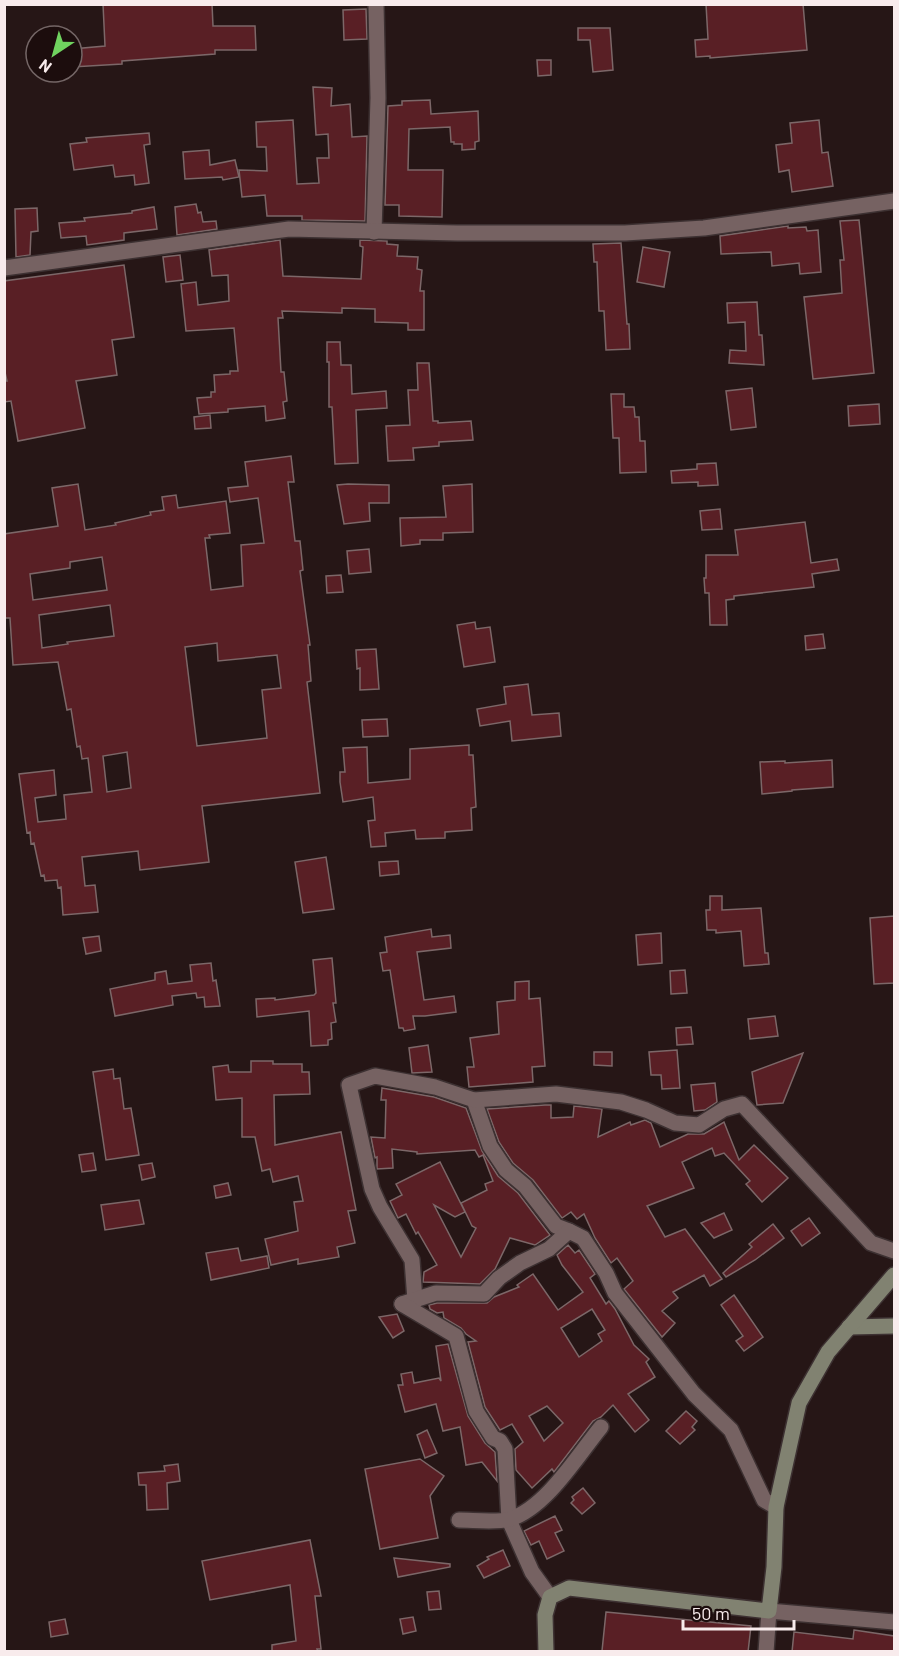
<svg xmlns="http://www.w3.org/2000/svg" width="899" height="1656" font-family="Barlow,sans-serif">
<style>
.building{fill:#591f25;stroke:#7c6768;stroke-width:1.5;fill-rule:evenodd}
.lines{fill:none;stroke-linecap:round;stroke-linejoin:round}
.street-casing{stroke:#3d3132;stroke-width:18}
.secondary-casing{stroke:#3d3132;stroke-width:18}
.street{stroke:#766262;stroke-width:15}
.secondary{stroke:#818271;stroke-width:15}
</style>
<rect width="100%" height="100%" fill="#261616"/>
<g class="building">
<polygon points="103,4 212,4 213,26 255,26 256,50 215,50 215,54 122,61 122,64 72,67 72,49 105,46"/>
<polygon points="706,4 803,4 807,50 710,58 710,56 696,57 695,40 708,39"/>
<polygon points="366,9 367,39 344,40 343,10"/>
<polygon points="578,28 610,28 613,70 593,72 590,40 578,40"/>
<polygon points="537,60 551,60 551,75 538,76"/>
<polygon points="313,87 332,88 331,106 350,104 352,137 367,136 365,221 302,220 302,216 267,216 265,195 242,197 239,170 267,171 266,147 257,147 256,122 293,120 297,184 319,183 317,158 329,158 328,134 316,135"/>
<polygon points="430,100 431,114 478,111 479,141 475,142 475,149 462,150 462,144 454,144 454,142 451,142 450,127 409,129 408,170 443,170 442,217 399,216 399,205 385,205 388,106 402,105 402,101"/>
<polygon points="819,120 822,153 828,152 833,186 792,192 789,170 779,172 776,145 792,143 790,123"/>
<polygon points="149,133 150,144 144,145 149,183 135,185 134,175 115,177 113,165 74,170 70,144 87,142 86,138"/>
<polygon points="209,150 210,165 235,160 239,177 223,180 222,177 185,179 183,152"/>
<polygon points="196,204 198,213 201,212 203,222 216,221 217,229 177,235 175,207"/>
<polygon points="154,207 157,229 124,233 124,240 87,245 86,236 61,238 59,223 85,221 84,218 132,213 132,211"/>
<polygon points="37,208 38,231 31,232 30,255 16,257 15,209"/>
<polygon points="859,220 874,373 813,379 804,297 842,293 840,260 844,260 840,221"/>
<polygon points="788,226 788,228 806,227 807,231 818,230 821,272 800,274 799,263 772,266 771,252 721,254 720,236"/>
<polygon points="280,240 283,276 361,279 363,247 360,246 360,240 387,241 387,244 398,245 397,256 418,257 417,269 422,270 420,291 424,291 424,330 408,330 408,323 375,322 375,309 342,308 342,313 282,311 283,318 278,318 281,372 284,372 287,401 283,402 285,418 266,421 265,406 228,409 228,412 199,414 197,398 211,397 211,392 215,392 214,375 230,374 230,371 238,371 234,328 186,331 181,284 196,282 198,305 229,301 228,275 212,276 209,250"/>
<polygon points="621,243 627,324 629,324 630,349 606,350 604,311 599,311 597,262 594,262 593,244"/>
<polygon points="643,247 670,252 664,287 637,282"/>
<polygon points="180,255 183,280 166,282 163,257"/>
<polygon points="124,265 134,337 112,340 117,375 76,381 85,428 18,441 11,401 4,402 4,381 7,381 4,368 4,281"/>
<polygon points="757,302 759,335 762,335 764,365 729,363 730,350 746,351 745,322 728,323 727,303"/>
<polygon points="327,342 340,342 341,365 351,365 352,394 386,391 387,408 356,410 358,463 335,464 332,407 329,407 329,362 327,362"/>
<polygon points="417,363 429,363 433,421 438,421 438,423 471,421 473,440 439,442 439,446 413,448 414,460 388,461 386,426 410,425 408,390 418,390"/>
<polygon points="752,388 756,427 731,430 726,391"/>
<polygon points="611,394 624,394 624,407 634,407 635,417 639,417 640,441 645,441 646,472 620,473 619,438 613,438"/>
<polygon points="879,404 880,424 849,426 848,406"/>
<polygon points="210,415 211,428 195,429 194,417"/>
<path d="M 291,456 L 294,482 L 288,482 L 295,541 L 300,541 L 303,570 L 300,571 L 310,645 L 308,645 L 311,681 L 307,682 L 320,793 L 202,806 L 209,862 L 140,870 L 138,851 L 82,857 L 85,886 L 95,885 L 98,912 L 63,915 L 61,887 L 58,888 L 57,880 L 45,881 L 44,875 L 41,876 L 34,843 L 31,844 L 30,832 L 27,833 L 19,774 L 54,770 L 56,795 L 35,798 L 38,822 L 66,819 L 64,795 L 92,792 L 88,758 L 82,759 L 80,746 L 77,747 L 71,709 L 67,710 L 58,662 L 13,665 L 10,618 L 4,618 L 4,534 L 58,526 L 52,488 L 78,484 L 85,530 L 116,525 L 115,523 L 151,515 L 150,512 L 164,510 L 162,497 L 176,495 L 178,508 L 226,501 L 230,533 L 209,535 L 210,538 L 205,538 L 211,590 L 243,586 L 241,545 L 264,543 L 258,498 L 230,502 L 228,488 L 248,486 L 245,462 ZM 102,557 L 107,590 L 33,600 L 30,574 L 70,568 L 70,562 ZM 110,605 L 114,636 L 67,642 L 68,644 L 42,648 L 39,615 ZM 217,643 L 218,661 L 277,655 L 281,688 L 262,690 L 267,738 L 197,746 L 185,647 ZM 127,752 L 131,788 L 107,792 L 103,756 Z"/>
<polygon points="716,463 718,485 698,486 698,482 672,483 671,471 697,469 697,464"/>
<polygon points="348,484 389,485 389,503 369,503 370,521 344,524 337,485"/>
<polygon points="472,484 473,532 443,533 443,540 420,540 420,544 401,546 400,518 446,517 443,486"/>
<polygon points="720,509 722,529 702,530 700,511"/>
<polygon points="805,522 811,563 837,559 839,570 812,574 814,587 734,596 734,599 726,600 727,625 710,625 709,593 705,593 704,578 706,578 706,555 738,555 735,530"/>
<polygon points="369,549 371,572 349,574 347,551"/>
<polygon points="341,575 343,592 327,593 326,576"/>
<polygon points="475,622 476,629 490,627 495,662 464,667 457,625"/>
<polygon points="823,634 825,648 806,650 805,636"/>
<polygon points="376,649 379,689 360,690 360,668 357,669 356,650"/>
<polygon points="528,684 532,715 559,713 561,736 512,741 510,721 480,726 477,709 506,704 504,687"/>
<polygon points="387,719 388,736 363,737 362,720"/>
<polygon points="469,745 469,755 473,755 476,807 471,808 472,830 445,832 445,838 416,839 415,830 385,833 386,846 371,847 368,821 375,820 373,797 343,802 340,782 340,772 345,772 343,748 367,747 368,783 410,779 410,749"/>
<polygon points="832,760 833,787 792,790 792,791 762,794 760,762 785,761 785,763"/>
<polygon points="326,857 334,909 303,913 295,862"/>
<polygon points="398,861 399,874 380,876 379,862"/>
<polygon points="710,896 722,896 722,910 761,908 765,953 768,953 769,964 744,966 741,931 716,933 716,930 707,930 706,910 710,910"/>
<polygon points="894,916 894,983 874,984 870,918"/>
<polygon points="431,929 432,937 450,935 451,948 417,952 424,1000 454,996 456,1012 425,1016 413,1016 415,1029 404,1031 403,1028 399,1028 390,970 383,971 380,953 387,952 385,937"/>
<polygon points="661,933 662,963 638,965 636,935"/>
<polygon points="99,936 101,951 86,954 83,938"/>
<polygon points="332,958 336,1003 333,1003 336,1022 331,1023 332,1039 328,1040 328,1045 311,1046 309,1011 257,1017 256,999 275,998 275,1000 314,995 316,993 313,960"/>
<polygon points="211,963 213,981 216,980 220,1006 205,1007 204,997 197,998 196,993 172,996 173,1005 115,1016 110,989 155,980 155,973 166,971 168,984 192,981 190,965"/>
<polygon points="685,970 687,993 671,994 670,971"/>
<polygon points="529,981 529,999 540,998 545,1066 532,1067 533,1082 469,1087 467,1067 474,1067 470,1038 499,1034 497,1002 515,1000 515,982"/>
<polygon points="775,1016 778,1036 750,1039 748,1019"/>
<polygon points="691,1027 693,1044 677,1045 676,1028"/>
<polygon points="428,1045 432,1072 412,1073 409,1048"/>
<polygon points="677,1050 680,1088 662,1089 661,1075 651,1075 649,1052"/>
<polygon points="594,1052 612,1052 612,1066 594,1065"/>
<polygon points="803,1053 783,1103 757,1105 752,1072"/>
<polygon points="251,1061 273,1061 273,1064 302,1064 302,1072 309,1072 310,1094 274,1095 275,1145 341,1132 356,1210 348,1211 355,1243 337,1247 339,1257 298,1264 298,1259 271,1265 265,1239 298,1231 294,1202 303,1201 298,1176 273,1182 270,1169 262,1171 255,1137 242,1137 242,1098 216,1100 213,1067 228,1065 229,1072 251,1072"/>
<polygon points="113,1069 114,1079 120,1078 124,1109 131,1108 139,1155 106,1160 93,1072"/>
<polygon points="715,1083 717,1102 705,1110 694,1111 691,1085"/>
<polygon points="382,1088 434,1097 466,1108 482,1151 498,1176 518,1193 550,1235 535,1245 510,1238 495,1269 480,1284 423,1282 424,1272 437,1265 418,1232 416,1234 406,1214 398,1218 390,1201 402,1195 396,1184 440,1162 465,1212 455,1217 434,1205 461,1257 476,1228 472,1226 461,1203 487,1190 485,1184 493,1181 483,1155 479,1157 475,1150 417,1154 417,1152 392,1149 393,1168 377,1169 377,1157 375,1158 371,1137 385,1138 386,1100 381,1100"/>
<polygon points="545,1105 551,1105 551,1118 573,1117 574,1106 602,1109 598,1137 630,1122 631,1125 645,1120 651,1123 660,1147 688,1134 704,1134 724,1122 739,1160 754,1145 788,1178 762,1202 746,1184 750,1181 724,1153 715,1156 712,1148 682,1162 694,1188 647,1206 665,1237 685,1229 722,1279 710,1286 704,1275 673,1292 678,1298 662,1311 675,1323 662,1337 624,1289 633,1281 617,1258 611,1263 595,1238 584,1214 577,1219 571,1212 562,1218 533,1180 513,1163 499,1142 487,1109"/>
<polygon points="93,1153 96,1170 82,1172 79,1155"/>
<polygon points="152,1163 155,1177 142,1180 139,1165"/>
<polygon points="228,1183 231,1195 216,1198 214,1186"/>
<polygon points="139,1200 144,1224 105,1230 101,1205"/>
<polygon points="724,1213 732,1230 714,1238 701,1223"/>
<polygon points="809,1218 820,1233 802,1246 791,1231"/>
<polygon points="773,1224 784,1238 755,1260 726,1277 723,1273 752,1247 749,1244"/>
<path d="M 568,1245 L 575,1253 L 579,1250 L 595,1274 L 590,1278 L 606,1304 L 609,1301 L 615,1309 L 634,1345 L 649,1359 L 646,1362 L 655,1377 L 628,1394 L 649,1420 L 635,1432 L 613,1405 L 601,1417 L 593,1421 L 554,1472 L 552,1469 L 532,1488 L 516,1470 L 515,1449 L 523,1442 L 512,1424 L 500,1430 L 485,1407 L 468,1342 L 476,1341 L 466,1334 L 461,1328 L 444,1318 L 443,1312 L 437,1313 L 430,1309 L 429,1305 L 437,1303 L 487,1303 L 494,1297 L 519,1287 L 517,1285 L 533,1274 L 558,1310 L 583,1292 L 562,1265 L 557,1255 ZM 592,1309 L 605,1330 L 598,1334 L 602,1341 L 579,1357 L 561,1328 ZM 547,1406 L 563,1423 L 544,1441 L 529,1416 Z"/>
<polygon points="238,1248 241,1261 267,1256 269,1268 211,1280 206,1253"/>
<polygon points="734,1295 763,1337 744,1351 736,1341 743,1336 721,1305"/>
<polygon points="397,1314 404,1331 393,1338 379,1317"/>
<polygon points="448,1344 468,1416 485,1443 495,1452 497,1481 482,1462 466,1465 460,1427 443,1431 436,1404 405,1412 398,1385 403,1385 401,1374 412,1372 414,1383 439,1378 441,1381 436,1346"/>
<polygon points="686,1411 697,1421 692,1427 695,1430 680,1444 666,1431"/>
<polygon points="427,1430 437,1453 425,1458 417,1435"/>
<polygon points="420,1459 444,1476 430,1496 438,1538 380,1549 365,1469"/>
<polygon points="178,1464 180,1481 167,1483 168,1509 147,1510 146,1485 139,1485 138,1473 165,1471 164,1466"/>
<polygon points="583,1488 595,1503 582,1514 571,1503 574,1500 572,1497"/>
<polygon points="555,1516 562,1530 555,1533 564,1551 547,1559 539,1541 531,1545 524,1531"/>
<polygon points="310,1540 321,1596 315,1596 321,1649 317,1649 318,1652 272,1652 272,1645 296,1641 290,1585 210,1600 202,1561"/>
<polygon points="503,1550 510,1566 484,1578 477,1566 489,1559 487,1557"/>
<polygon points="394,1558 450,1564 450,1567 398,1577"/>
<polygon points="439,1591 441,1609 429,1610 427,1592"/>
<polygon points="606,1612 751,1626 748,1652 602,1651"/>
<polygon points="413,1617 416,1631 403,1634 400,1619"/>
<polygon points="65,1619 68,1634 51,1637 49,1622"/>
<polygon points="854,1630 894,1636 894,1652 792,1652 794,1632 853,1639"/>
</g>
<g class="lines">
<g class="street-casing">
<g id="street">
<polyline points="374,232 378,98 376,4"/>
<polyline points="4,268 289,229 457,233 625,233 704,228 894,201"/>
<polyline points="474,1100 490,1146 506,1170 525,1186 556,1226 569,1231"/>
<polyline points="415,1300 412,1260 380,1207 372,1189 349,1085 375,1076 435,1087 474,1100 556,1094 621,1102 646,1110 675,1123 699,1125 724,1109 742,1104 871,1243 894,1251"/>
<polyline points="402,1304 436,1293 484,1294 499,1278 520,1263 549,1249 569,1231 583,1238 606,1273 615,1293 694,1394 731,1430 764,1500 776,1507"/>
<polyline points="402,1304 456,1336 476,1411 493,1438 500,1441 505,1449 509,1520 532,1572 550,1597"/>
<path d="M 459,1520 C 473,1520 498,1523 510,1519 C 546,1508 578,1455 601,1427"/>
<polyline points="769,1611 894,1622"/>
<polyline points="766,1652 769,1611"/>
</g>
</g>
<g class="secondary-casing">
<g id="secondary">
<polyline points="849,1327 894,1326"/>
<polyline points="546,1652 545,1615 550,1597 569,1588 769,1611 774,1567 776,1507 799,1403 828,1352 894,1275"/>
</g>
</g>
<use href="#street" class="street"/>
<use href="#secondary" class="secondary"/>
</g>
<rect width="899" height="1656" fill="none" stroke="#f8ebec" stroke-width="12"/>
<g transform="translate(54 54) rotate(216)"><circle r="28" fill="#1c0d0d" stroke="#746666" stroke-width="1.5"/>
<path d="M0-4.5L10 22L0 15L-10 22Z" fill="#70d35f"/>
<text y="-9" font-size="16" font-weight="bold" text-anchor="middle" fill="#f8ebec">N</text>
</g>
<path d="M683 1620v9h111v-9" fill="none" stroke="#f8ebec" stroke-width="3"/>
<text x="692" y="1620" font-size="18" fill="#f8ebec" stroke="#1c0d0d" stroke-width="4.5" paint-order="stroke">50 m</text>
</svg>
